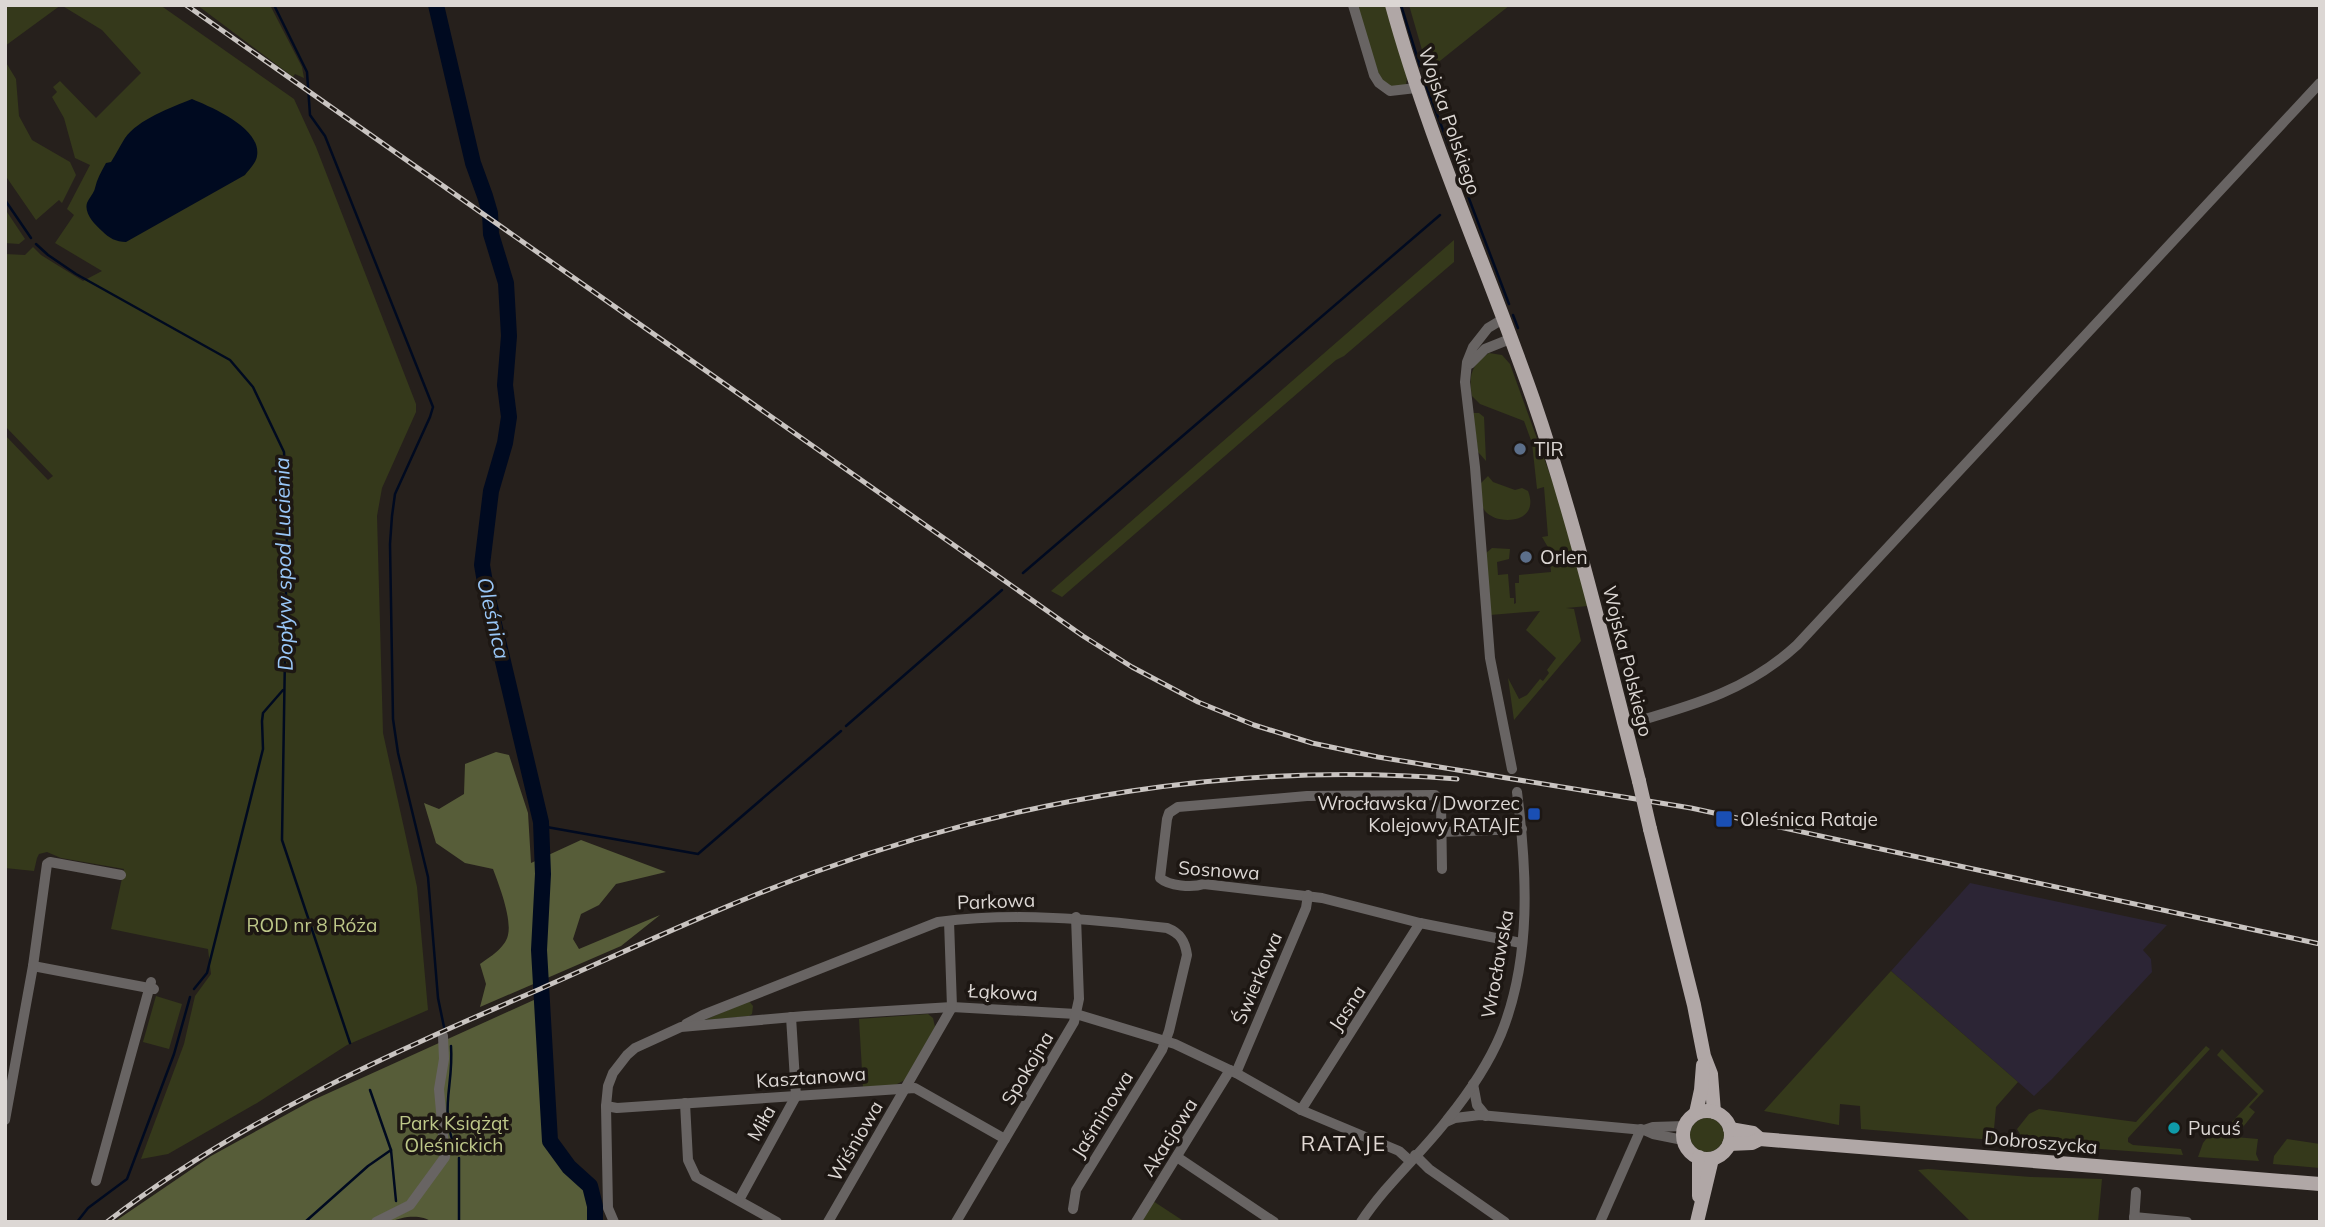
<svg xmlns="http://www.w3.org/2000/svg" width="2325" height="1227" font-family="Mulish,sans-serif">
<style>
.industrial{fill:#2c2535}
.green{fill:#35391b}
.forest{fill:#575d39}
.water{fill:#000a20}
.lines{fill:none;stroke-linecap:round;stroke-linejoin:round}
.stream{stroke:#000a20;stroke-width:2.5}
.river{stroke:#000a20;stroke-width:16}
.minor{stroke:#686463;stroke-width:10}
.major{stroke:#b0a7a6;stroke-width:14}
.rail-casing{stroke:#c9c4c1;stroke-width:5}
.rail{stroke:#1d1713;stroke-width:2.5;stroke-dasharray:8;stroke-linecap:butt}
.major-bridge{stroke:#b0a7a6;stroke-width:14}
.service-dot{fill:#5c6f8a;stroke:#1d1713;stroke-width:2.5}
.transit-dot{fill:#1a4fb4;stroke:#1d1713;stroke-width:2.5}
.culture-dot{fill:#0f9aa8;stroke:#1d1713;stroke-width:2.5}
.labels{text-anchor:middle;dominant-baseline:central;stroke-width:7;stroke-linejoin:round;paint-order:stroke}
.street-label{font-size:19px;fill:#dcd7d4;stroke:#1d1713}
.poi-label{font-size:19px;fill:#dcd7d4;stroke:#1d1713;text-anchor:start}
.park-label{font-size:19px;fill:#bec889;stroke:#1d1713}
.water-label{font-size:21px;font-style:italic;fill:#99c7f8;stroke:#1d1713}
.neighbourhood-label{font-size:21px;letter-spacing:2px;fill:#e2d9d4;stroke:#1d1713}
</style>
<rect width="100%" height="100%" fill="#26201c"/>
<polygon class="industrial" points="1970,883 2167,925 2143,950 2151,959 2152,972 2052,1079 2034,1096 1891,971"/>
<g class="green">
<polygon points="5,5 160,5 294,99 316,147 416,404 416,412 382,488 377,516 383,733 417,887 428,1010 347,1045 257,1103 168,1154 141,1159 184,1044 195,996 211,974 208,949 111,929 124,869 61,858 47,852 39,854 37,858 34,871 5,868 5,435 48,480 53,476 5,426 5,254 25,255 33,247 41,255 83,281 102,271 55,243 74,215 67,209 90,165 75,158 64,118 52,97 57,92 53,87 60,81 96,118 141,73 102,30 61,5 5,46"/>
<polygon points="197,5 270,5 302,67 304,78 295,74 293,77"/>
<polygon points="1354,5 1387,5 1407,77 1406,85 1402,87 1389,86 1381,80"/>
<polygon points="1409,5 1510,5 1431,68 1427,67"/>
<polygon points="5,61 16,79 19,116 32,140 70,162 76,175 62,203 59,200 36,220 5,175"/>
<polygon points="5,209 25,239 19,244 5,243"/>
<polygon points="1454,240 1454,262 1344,356 1336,360 1062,597 1051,591"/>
<path d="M 1489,353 L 1502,355 L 1510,364 L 1566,519 L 1588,606 L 1566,608 L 1574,609 L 1581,641 L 1514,720 L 1508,678 L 1519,699 L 1527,695 L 1540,679 L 1543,681 L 1549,673 L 1547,670 L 1556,658 L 1526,630 L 1540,611 L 1490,615 L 1486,553 L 1492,548 L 1510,549 L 1509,559 L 1497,562 L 1498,575 L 1508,574 L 1510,598 L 1514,598 L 1514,604 L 1516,603 L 1515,583 L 1519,583 L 1519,575 L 1551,572 L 1549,549 L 1542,537 L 1548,536 L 1544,487 L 1537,489 L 1532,443 L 1524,421 L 1480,404 L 1472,396 C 1468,375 1472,364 1489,353 Z"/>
<polygon points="1473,413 1479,413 1484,417 1486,461 1478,452"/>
<path d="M 1488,476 L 1493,482 L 1515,490 L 1522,488 L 1528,491 C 1541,524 1497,526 1485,511 C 1480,505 1481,491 1481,483 Z"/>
<polygon points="1891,971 2018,1082 1996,1107 1993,1140 1861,1129 1860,1106 1840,1104 1839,1125 1764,1111"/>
<polygon points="156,996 182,1004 169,1049 143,1042"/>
<polygon points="749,1001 753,1006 752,1014 749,1016 705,1020"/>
<polygon points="928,1014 933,1018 935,1027 905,1080 895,1085 863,1087 859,1019"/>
<polygon points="2206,1046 2210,1049 2128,1138 2128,1142 2133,1145 2181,1149 2183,1155 2032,1144 2023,1139 2017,1129 2029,1114 2039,1109 2136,1122"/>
<polygon points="2222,1049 2264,1091 2249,1107 2255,1112 2235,1137 2258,1139 2256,1154 2259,1161 2198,1157 2203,1143 2211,1133 2217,1138 2258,1094 2217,1055"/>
<circle cx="1707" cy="1135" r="17"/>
<polygon points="2287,1139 2320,1144 2320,1168 2273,1164 2274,1156"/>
<polygon points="1928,1169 2031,1177 2102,1179 2098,1222 1971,1222 1918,1170"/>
<polygon points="1153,1201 1185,1222 1139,1222"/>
</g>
<g class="forest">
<path d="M 496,752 L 509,755 L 528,813 L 531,863 L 581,840 L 666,872 L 616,884 L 599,905 L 581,914 L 573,939 L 579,949 L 660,915 L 621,946 L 480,1007 L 486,984 L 480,964 C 490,957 505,948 508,935 C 512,918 499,885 493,869 L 465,863 L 436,843 L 424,803 L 439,809 L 464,794 L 465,764 Z"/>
<path d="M 536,999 L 546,1144 L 587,1191 L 591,1222 L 432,1222 C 422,1214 402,1216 391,1222 L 114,1222 L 211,1156 L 311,1101 Z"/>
</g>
<path class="water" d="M 192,99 C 211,107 262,128 257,156 C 256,163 249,170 245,175 L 126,242 C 116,242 109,238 102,231 C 94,224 84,213 87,203 C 89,198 94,193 95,188 C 97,179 101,172 106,163 L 111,162 C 116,154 120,146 125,138 C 139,119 170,108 192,99 Z"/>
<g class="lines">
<g class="stream">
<polyline points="274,5 307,72 310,115 325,136 433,407 430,417 395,494 392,516 390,544 393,719 398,753 428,877 438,998 444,1027"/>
<polyline points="1401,5 1420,66"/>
<polyline points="1424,80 1509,304"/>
<polyline points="5,200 31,238"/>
<polyline points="36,244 48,255 76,274 230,360 253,387 284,452 287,531 282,840 350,1043"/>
<polyline points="1513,315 1518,328"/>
<polyline points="1023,573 1440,215"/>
<polyline points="846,726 1002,590"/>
<polyline points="541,826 698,854 841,731"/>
<polyline points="194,989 207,973 263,749 262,721 263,713 283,690"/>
<path d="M 451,1046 C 454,1087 438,1109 457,1153"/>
<polyline points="370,1090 391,1150 396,1201"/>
<polyline points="77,1222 88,1208 127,1179 174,1054 190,997"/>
<polyline points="305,1222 368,1166 391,1150"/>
<polyline points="459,1222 459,1158"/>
</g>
<polyline class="river" points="436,5 473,163 485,196 490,213 491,234 506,283 509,336 505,385 509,417 505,443 491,491 482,565 487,594 541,822 543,874 539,950 550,1141 569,1167 590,1186 595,1206 595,1222"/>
<g class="minor">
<polyline points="1353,5 1374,75 1379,83 1390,91 1416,88"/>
<polyline points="1503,319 1488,328 1473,347 1467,362 1465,382 1475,467 1490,658 1512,769"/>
<polyline points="1470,364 1485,349 1510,339"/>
<path d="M 1625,725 C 1690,706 1746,692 1797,645 L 2320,83"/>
<polyline points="1441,832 1522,829"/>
<path d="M 1442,869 L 1441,803 L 1435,795 L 1307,796 L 1178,807 L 1169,813 L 1167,819 L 1160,878 C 1169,886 1192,888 1204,884 L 1322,898 L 1420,923 L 1521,943"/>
<polyline points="33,966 154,989"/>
<path d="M 686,1024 L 703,1015 L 938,922 C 1015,912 1091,919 1167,928 C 1180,933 1185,941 1187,955 L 1169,1031 L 1162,1050 L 1076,1190 L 1073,1209"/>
<polyline points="1236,1073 1306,908 1308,895"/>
<polyline points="1473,1084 1477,1105 1486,1116"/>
<polyline points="685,1103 688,1160 696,1177 777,1222"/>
<polyline points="606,1106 617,1108 915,1088 1005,1139"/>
<polyline points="1301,1110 1420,923"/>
<polyline points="5,1120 33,966 47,864 50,862 121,875"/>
<polyline points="1446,1122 1455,1118 1480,1115 1644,1130 1653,1127 1684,1126"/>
<polyline points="1644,1130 1653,1134 1683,1140"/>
<polyline points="1415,1155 1429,1169 1505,1222"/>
<polyline points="1177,1157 1274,1222"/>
<polyline points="96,1181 151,982"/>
<polyline points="739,1200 796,1096 791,1017"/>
<polyline points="2134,1217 2187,1222"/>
<polyline points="376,1222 410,1205 445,1157 439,1089 444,1059 443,1036"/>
<polyline points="614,1222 608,1208 606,1106 608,1086 613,1073 627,1055 635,1048 681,1027 805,1016 952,1007 1076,1014 1175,1044 1236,1073 1301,1110 1399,1151 1410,1161"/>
<polyline points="828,1222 952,1007 949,921"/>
<polyline points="956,1222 1074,1022 1079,999 1076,917"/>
<polyline points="1136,1222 1230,1070"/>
<path d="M 1361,1222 C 1386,1184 1420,1155 1447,1120 C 1468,1094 1488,1065 1501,1034 C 1532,958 1527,871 1517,792"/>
<polyline points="1600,1222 1641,1129"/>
<polyline points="2134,1222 2136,1192"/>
</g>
<g class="major">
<path d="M 1392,5 C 1429,140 1487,267 1533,399 C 1576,524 1606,653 1639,781"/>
<polyline points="1650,829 1694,1005 1704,1056 1711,1074 1714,1112"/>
<circle cx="1707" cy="1135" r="24"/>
<polyline points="1696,1113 1701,1090 1703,1065"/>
<polyline points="1730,1129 1753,1133 1760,1139"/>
<polyline points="1729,1144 1752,1143 1760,1139 2320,1184"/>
<polyline points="1699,1157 1699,1196"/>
<polyline points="1697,1222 1712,1159"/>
</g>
<g class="rail-casing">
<g id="rail">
<polyline points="186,5 1083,636 1132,667 1198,702 1254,725 1312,743 1378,757 1691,808 2320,944"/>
<path d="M 107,1222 C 239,1120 389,1054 540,989 C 631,949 721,906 815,872 C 1018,798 1241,761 1457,779"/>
</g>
</g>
<use href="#rail" class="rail"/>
<polyline class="major-bridge" points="1639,781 1650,829"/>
</g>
<g class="service-dot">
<circle cx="1520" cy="449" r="7"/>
<circle cx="1526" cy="557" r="7"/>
</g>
<g class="transit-dot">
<rect x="1527" y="807" width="14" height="14" rx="3.5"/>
<rect x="1715" y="810" width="18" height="18" rx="3.5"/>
</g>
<circle class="culture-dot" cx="2174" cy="1128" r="7"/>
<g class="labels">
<g class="street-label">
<text transform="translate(1450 121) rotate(71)">Wojska Polskiego</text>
<text transform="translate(1628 661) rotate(76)">Wojska Polskiego</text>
<text transform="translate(1219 870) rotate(4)">Sosnowa</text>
<text transform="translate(996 901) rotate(-2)">Parkowa</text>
<text transform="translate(1497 964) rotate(-80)">Wrocławska</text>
<text transform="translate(1257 978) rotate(-67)">Świerkowa</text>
<text transform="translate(1003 992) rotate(3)">Łąkowa</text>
<text transform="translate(1347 1008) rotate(-57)">Jasna</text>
<text transform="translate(1027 1068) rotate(-59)">Spokojna</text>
<text transform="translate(811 1077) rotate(-4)">Kasztanowa</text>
<text transform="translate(1102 1114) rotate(-58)">Jaśminowa</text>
<text transform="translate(761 1123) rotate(-61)">Miła</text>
<text transform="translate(1169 1137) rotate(-58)">Akacjowa</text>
<text transform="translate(855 1141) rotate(-60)">Wiśniowa</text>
<text transform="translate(2041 1142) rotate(5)">Dobroszycka</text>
</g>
<g class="poi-label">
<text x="1534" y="449">TIR</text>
<text x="1540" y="557">Orlen</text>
<text x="1520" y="803" text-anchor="end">Wrocławska / Dworzec<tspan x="1520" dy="22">Kolejowy RATAJE</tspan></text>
<text x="1740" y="819">Oleśnica Rataje</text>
<text x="2188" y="1128">Pucuś</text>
</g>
<g class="park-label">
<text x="312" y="925">ROD nr 8 Róża</text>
<text x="454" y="1123">Park Książąt<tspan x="454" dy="22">Oleśnickich</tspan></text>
</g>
<g class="water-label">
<text transform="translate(283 564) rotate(-91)">Dopływ spod Lucienia</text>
<text transform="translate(494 618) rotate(77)">Oleśnica</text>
</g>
<g class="neighbourhood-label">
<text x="1344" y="1143">RATAJE</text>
</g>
</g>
<rect width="2325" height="1227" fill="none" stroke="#dcd7d4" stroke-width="14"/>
</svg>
